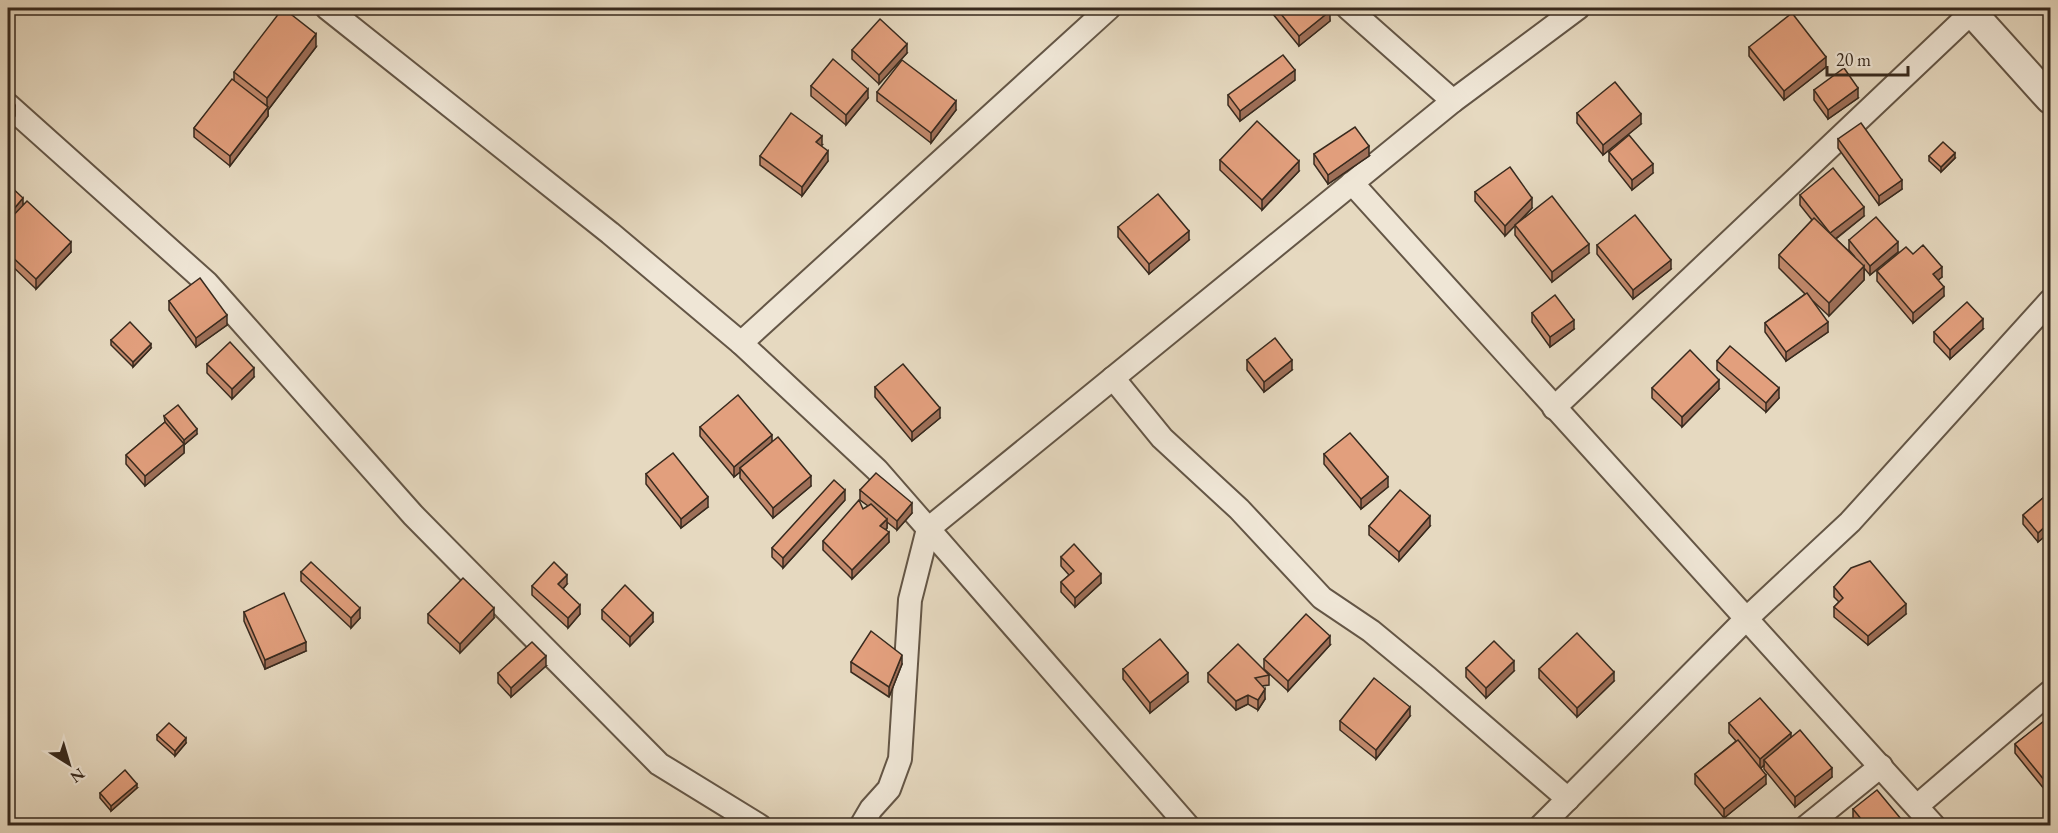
<svg xmlns="http://www.w3.org/2000/svg" width="2058" height="833" font-family="'EB Garamond',serif">
<style>
.lines{fill:none;stroke-linecap:round;stroke-linejoin:round}
.minor-casing{stroke:#645646;stroke-width:26}
.tertiary-casing{stroke:#645646;stroke-width:32}
.minor{stroke:#efe6d6;stroke-width:22}
.tertiary{stroke:#efe6d6;stroke-width:28}
.wall{fill:#c2896c;stroke:#382a1e;stroke-width:1.5}
.shaded-wall{fill:#9e6f58;stroke:#382a1e;stroke-width:1.5}
.building{fill:#e29f7d;stroke:#382a1e;stroke-width:1.5}
</style>
<rect width="100%" height="100%" fill="#e6d9c0"/>
<filter id="stains"><feTurbulence type="fractalNoise" baseFrequency=".00333" numOctaves="4"/><feColorMatrix values="0 0 0 0 .2 0 0 0 0 .09 0 0 0 0 .02 0 0 0 .5 -.17"/></filter>
<radialGradient id="worn" r=".72"><stop offset=".6" stop-color="#630" stop-opacity="0"/><stop offset="1" stop-color="#630" stop-opacity=".3"/></radialGradient>
<g class="lines">
<g class="minor-casing">
<g id="minor">
<polyline points="327,8 610,233 741,343 877,470 1188,826"/>
<polyline points="1348,8 1453,101"/>
<polyline points="8,105 207,283 413,515 659,764 760,826"/>
<polyline points="1352,183 1934,826"/>
<polyline points="741,343 1109,8"/>
<polyline points="1113,378 1162,438 1239,509 1322,598 1371,631 1428,678 1568,799"/>
<polyline points="1554,408 1972,12"/>
<polyline points="1917,806 2050,692"/>
<polyline points="861,826 871,809 889,789 900,759 910,600 928,529 1453,101 1578,8"/>
<polyline points="1541,826 1746,619 1850,522 2050,301"/>
<polyline points="1807,826 1881,766"/>
</g>
</g>
<g class="tertiary-casing">
<polyline id="tertiary" points="1968,8 2050,99"/>
</g>
<use href="#minor" class="minor"/>
<use href="#tertiary" class="tertiary"/>
</g>
<g class="wall">
<polygon points="1268,8 1327,8 1330,21 1299,46"/>
<polygon points="316,47 268,110 268,116 230,166 194,137 194,128 234,80 234,72"/>
<polygon points="1749,47 1826,67 1784,100 1749,56"/>
<polygon points="852,50 907,53 879,84 852,59"/>
<polygon points="1295,80 1240,121 1228,105 1228,95"/>
<polygon points="811,86 868,98 846,125 811,96"/>
<polygon points="1814,90 1858,98 1828,119 1814,100"/>
<polygon points="877,92 956,110 931,143 877,101"/>
<polygon points="1577,113 1641,124 1603,155 1577,123"/>
<polygon points="1838,139 1902,189 1879,205 1838,148"/>
<polygon points="822,145 821,146 828,161 802,196 760,165 760,156"/>
<polygon points="1609,152 1653,173 1632,190 1609,161"/>
<polygon points="1314,154 1369,156 1328,184 1314,164"/>
<polygon points="1929,156 1955,158 1941,172 1929,161"/>
<polygon points="1220,160 1299,171 1262,210 1220,170"/>
<polygon points="8,184 23,204 71,252 36,289 8,262"/>
<polygon points="1475,192 1532,208 1505,236 1475,201"/>
<polygon points="1800,195 1864,216 1836,239 1855,257 1849,250 1849,240 1898,252 1870,275 1864,268 1864,280 1829,316 1813,301 1828,332 1786,361 1765,332 1765,323 1805,294 1779,268 1779,255 1812,220 1800,205"/>
<polygon points="1515,225 1589,253 1552,282 1515,235"/>
<polygon points="1118,227 1189,240 1149,274 1118,237"/>
<polygon points="1597,245 1671,269 1633,299 1597,254"/>
<polygon points="1913,254 1942,277 1938,280 1944,296 1913,323 1877,281 1877,271"/>
<polygon points="169,301 227,325 196,347 169,310"/>
<polygon points="1532,313 1574,329 1550,347 1532,322"/>
<polygon points="1983,329 1950,359 1934,342 1934,332"/>
<polygon points="111,340 151,348 133,367 111,345"/>
<polygon points="1247,360 1292,370 1264,392 1247,370"/>
<polygon points="1717,361 1779,398 1766,412 1717,370"/>
<polygon points="207,364 254,377 232,399 207,373"/>
<polygon points="875,387 940,418 912,441 875,397"/>
<polygon points="1652,388 1719,389 1682,427 1652,398"/>
<polygon points="164,416 197,434 184,445 184,453 145,486 126,464 126,455 165,422"/>
<polygon points="700,427 772,441 811,486 773,518 740,478 740,472 734,477 700,436"/>
<polygon points="1324,454 1388,487 1361,509 1324,464"/>
<polygon points="646,474 708,507 681,528 646,484"/>
<polygon points="860,490 912,513 897,530 887,522 887,528 886,530 889,542 852,579 823,550 823,541 868,506 860,500"/>
<polygon points="2050,492 2050,532 2038,542 2023,524 2023,515"/>
<polygon points="845,500 783,568 772,557 772,548"/>
<polygon points="1369,526 1430,526 1399,561 1369,535"/>
<polygon points="2050,554 2050,572 2046,567 2046,557"/>
<polygon points="1061,557 1101,583 1075,607 1061,592 1061,582 1069,575 1061,566"/>
<polygon points="301,572 360,618 351,628 301,581"/>
<polygon points="567,584 563,589 580,614 568,628 532,595 532,586"/>
<polygon points="1834,587 1906,614 1868,645 1834,617 1834,607 1839,602 1834,597"/>
<polygon points="602,610 653,622 630,646 602,619"/>
<polygon points="244,612 306,651 265,669 244,621"/>
<polygon points="428,614 494,618 460,653 428,623"/>
<polygon points="1330,645 1288,691 1264,669 1264,659"/>
<polygon points="851,662 902,664 889,697 851,672"/>
<polygon points="546,666 511,697 498,683 498,673"/>
<polygon points="1466,668 1514,671 1486,698 1466,677"/>
<polygon points="1123,669 1188,682 1150,713 1123,679"/>
<polygon points="1539,669 1614,681 1577,717 1539,678"/>
<polygon points="1208,673 1269,675 1269,685 1262,686 1265,699 1258,710 1248,704 1236,710 1208,682"/>
<polygon points="1410,716 1376,759 1340,730 1340,721"/>
<polygon points="2050,718 2050,794 2049,795 2015,753 2015,744"/>
<polygon points="1729,723 1791,738 1832,777 1795,807 1764,769 1764,765 1761,768 1766,784 1724,818 1695,784 1695,774 1736,741 1729,733"/>
<polygon points="157,735 186,743 175,756 157,740"/>
<polygon points="137,788 111,811 100,798 100,793"/>
<polygon points="1853,809 1906,825 1859,825 1853,819"/>
</g>
<g class="shaded-wall">
<polygon points="2011,8 2016,8 2011,12"/>
<polygon points="1330,11 1330,21 1299,46 1299,36"/>
<polygon points="316,34 316,47 268,110 268,116 230,166 230,156 267,108 267,98"/>
<polygon points="907,44 907,53 879,84 879,75"/>
<polygon points="1826,57 1826,67 1784,100 1784,91"/>
<polygon points="1295,70 1295,80 1240,121 1240,111"/>
<polygon points="1858,88 1858,98 1828,119 1828,110"/>
<polygon points="868,89 868,98 846,125 846,115"/>
<polygon points="956,101 956,110 931,143 931,133"/>
<polygon points="15,106 15,116 8,126 8,117"/>
<polygon points="1641,114 1641,124 1603,155 1603,145"/>
<polygon points="822,136 822,145 816,152 816,142"/>
<polygon points="1369,146 1369,156 1328,184 1328,175"/>
<polygon points="828,151 828,161 802,196 802,187"/>
<polygon points="1955,153 1955,158 1941,172 1941,167"/>
<polygon points="1299,161 1299,171 1262,210 1262,200"/>
<polygon points="1653,164 1653,173 1632,190 1632,180"/>
<polygon points="1902,180 1902,189 1879,205 1879,196"/>
<polygon points="23,198 23,208 8,225 8,216"/>
<polygon points="1532,198 1532,208 1505,236 1505,226"/>
<polygon points="1864,207 1864,216 1830,243 1830,233"/>
<polygon points="1189,231 1189,240 1149,274 1149,264"/>
<polygon points="71,242 71,252 36,289 36,279"/>
<polygon points="1898,242 1898,252 1870,275 1870,266"/>
<polygon points="1589,244 1589,253 1552,282 1552,272"/>
<polygon points="1671,260 1671,269 1633,299 1633,290"/>
<polygon points="1864,266 1864,280 1829,316 1829,303"/>
<polygon points="1942,267 1942,277 1933,284 1933,274"/>
<polygon points="1944,287 1944,296 1913,323 1913,313"/>
<polygon points="227,315 227,325 196,347 196,338"/>
<polygon points="1983,319 1983,329 1950,359 1950,350"/>
<polygon points="1574,320 1574,329 1550,347 1550,337"/>
<polygon points="1828,322 1828,332 1786,361 1786,352"/>
<polygon points="151,344 151,348 133,367 133,362"/>
<polygon points="1292,360 1292,370 1264,392 1264,382"/>
<polygon points="254,368 254,377 232,399 232,389"/>
<polygon points="1719,380 1719,389 1682,427 1682,417"/>
<polygon points="1779,388 1779,398 1766,412 1766,403"/>
<polygon points="940,408 940,418 912,441 912,432"/>
<polygon points="197,429 197,434 184,445 184,440"/>
<polygon points="772,435 772,445 740,468 740,472 734,477 734,467"/>
<polygon points="184,444 184,453 145,486 145,476"/>
<polygon points="811,476 811,486 773,518 773,508"/>
<polygon points="1388,477 1388,487 1361,509 1361,499"/>
<polygon points="845,490 845,500 783,568 783,558"/>
<polygon points="708,497 708,507 681,528 681,519"/>
<polygon points="912,503 912,513 897,530 897,521"/>
<polygon points="1430,516 1430,526 1399,561 1399,552"/>
<polygon points="887,519 887,528 880,535 880,526"/>
<polygon points="2050,522 2050,532 2038,542 2038,533"/>
<polygon points="889,532 889,542 852,579 852,570"/>
<polygon points="1101,574 1101,583 1075,607 1075,598"/>
<polygon points="567,575 567,584 558,594 558,584"/>
<polygon points="1906,604 1906,614 1868,645 1868,636"/>
<polygon points="580,605 580,614 568,628 568,618"/>
<polygon points="360,608 360,618 351,628 351,618"/>
<polygon points="494,608 494,618 460,653 460,644"/>
<polygon points="653,613 653,622 630,646 630,637"/>
<polygon points="1330,636 1330,645 1288,691 1288,681"/>
<polygon points="306,642 306,651 265,669 265,660"/>
<polygon points="902,655 902,664 889,697 889,687"/>
<polygon points="546,656 546,666 511,697 511,688"/>
<polygon points="1514,661 1514,671 1486,698 1486,688"/>
<polygon points="1614,672 1614,681 1577,717 1577,708"/>
<polygon points="1188,673 1188,682 1150,713 1150,703"/>
<polygon points="1265,689 1265,699 1258,710 1258,700"/>
<polygon points="1248,695 1248,704 1236,710 1236,701"/>
<polygon points="1410,707 1410,716 1376,759 1376,750"/>
<polygon points="1791,733 1791,743 1764,760 1764,765 1760,769 1760,759"/>
<polygon points="186,738 186,743 175,756 175,751"/>
<polygon points="1832,768 1832,777 1795,807 1795,797"/>
<polygon points="1766,775 1766,784 1724,818 1724,809"/>
<polygon points="137,784 137,788 111,811 111,806"/>
<polygon points="2050,784 2050,794 2049,795 2049,786"/>
</g>
<g class="building">
<polygon points="283,8 316,34 267,98 234,72"/>
<polygon points="1276,8 1327,8 1330,11 1299,36"/>
<polygon points="1792,13 1826,57 1784,91 1749,47"/>
<polygon points="880,19 907,44 879,75 852,50"/>
<polygon points="1283,55 1295,70 1240,111 1228,95"/>
<polygon points="833,59 868,89 846,115 811,86"/>
<polygon points="902,60 956,101 931,133 877,92"/>
<polygon points="1844,68 1858,88 1828,110 1814,90"/>
<polygon points="232,79 268,107 230,156 194,128"/>
<polygon points="1615,82 1641,114 1603,145 1577,113"/>
<polygon points="8,101 15,106 8,117"/>
<polygon points="791,113 822,136 816,142 828,151 802,187 760,156"/>
<polygon points="1257,121 1299,161 1262,200 1220,160"/>
<polygon points="1861,123 1902,180 1879,196 1838,139"/>
<polygon points="1355,127 1369,146 1328,175 1314,154"/>
<polygon points="1629,135 1653,164 1632,180 1609,152"/>
<polygon points="1943,142 1955,153 1941,167 1929,156"/>
<polygon points="1510,167 1532,198 1505,226 1475,192"/>
<polygon points="1833,168 1864,207 1830,233 1800,195"/>
<polygon points="8,184 23,198 8,216"/>
<polygon points="1158,194 1189,231 1149,264 1118,227"/>
<polygon points="1552,196 1589,244 1552,272 1515,225"/>
<polygon points="27,201 71,242 36,279 8,253 8,221"/>
<polygon points="1635,215 1671,260 1633,290 1597,245"/>
<polygon points="1876,217 1898,242 1870,266 1849,240"/>
<polygon points="1814,218 1864,266 1829,303 1779,255"/>
<polygon points="1923,245 1942,267 1933,274 1944,287 1913,313 1877,271 1906,247 1913,254"/>
<polygon points="200,278 227,315 196,338 169,301"/>
<polygon points="1807,293 1828,322 1786,352 1765,323"/>
<polygon points="1555,295 1574,320 1550,337 1532,313"/>
<polygon points="1967,302 1983,319 1950,350 1934,332"/>
<polygon points="130,322 151,344 133,362 111,340"/>
<polygon points="1275,338 1292,360 1264,382 1247,360"/>
<polygon points="230,342 254,368 232,389 207,364"/>
<polygon points="1730,346 1779,388 1766,403 1717,361"/>
<polygon points="1690,350 1719,380 1682,417 1652,388"/>
<polygon points="903,364 940,408 912,432 875,387"/>
<polygon points="738,395 772,435 734,467 700,427"/>
<polygon points="178,405 197,429 184,440 164,416"/>
<polygon points="165,422 184,444 145,476 126,455"/>
<polygon points="1350,433 1388,477 1361,499 1324,454"/>
<polygon points="778,437 811,476 773,508 740,468"/>
<polygon points="673,453 708,497 681,519 646,474"/>
<polygon points="876,473 912,503 897,521 860,490"/>
<polygon points="834,480 845,490 783,558 772,548"/>
<polygon points="1400,490 1430,516 1399,552 1369,526"/>
<polygon points="2050,492 2050,522 2038,533 2023,515"/>
<polygon points="859,500 863,509 871,504 887,519 880,526 889,532 852,570 823,541"/>
<polygon points="1074,544 1101,574 1075,598 1061,582 1074,571 1061,557"/>
<polygon points="2050,554 2050,563 2046,557"/>
<polygon points="1870,561 1906,604 1868,636 1834,607 1843,598 1834,587 1851,568"/>
<polygon points="311,562 360,608 351,618 301,572"/>
<polygon points="554,562 567,575 558,584 580,605 568,618 532,586"/>
<polygon points="463,578 494,608 460,644 428,614"/>
<polygon points="625,585 653,613 630,637 602,610"/>
<polygon points="284,593 306,642 265,660 244,612"/>
<polygon points="1306,614 1330,636 1288,681 1264,659"/>
<polygon points="871,631 902,655 889,687 851,662"/>
<polygon points="1577,633 1614,672 1577,708 1539,669"/>
<polygon points="1160,639 1188,673 1150,703 1123,669"/>
<polygon points="1494,641 1514,661 1486,688 1466,668"/>
<polygon points="532,642 546,656 511,688 498,673"/>
<polygon points="1238,644 1269,675 1255,678 1265,689 1258,700 1248,695 1236,701 1208,673"/>
<polygon points="1374,678 1410,707 1376,750 1340,721"/>
<polygon points="1760,698 1791,733 1760,759 1729,723"/>
<polygon points="2049,717 2050,718 2050,784 2049,786 2015,744"/>
<polygon points="169,723 186,738 175,751 157,735"/>
<polygon points="1800,730 1832,768 1795,797 1764,760"/>
<polygon points="1738,740 1766,775 1724,809 1695,774"/>
<polygon points="125,770 137,784 111,806 100,793"/>
<polygon points="1877,790 1906,825 1866,825 1853,809"/>
<polygon points="749,822 754,825 746,825"/>
</g>
<rect width="2058" height="833" fill="none" stroke="#e6d9c0" stroke-width="30"/>
<rect x="9" y="9" width="2040" height="815" fill="none" stroke="#382a1e" stroke-width="3"/>
<rect x="15" y="15" width="2028" height="803" fill="none" stroke="#382a1e" stroke-width="1.5"/>
<g transform="translate(69 764) rotate(143)" stroke="#efe6d6" stroke-width="4.5" paint-order="stroke">
<path d="M0-4.5L10 22L0 15L-10 22Z" fill="#382a1e"/>
<text y="-9" font-size="16" font-weight="bold" text-anchor="middle" fill="#382a1e">N</text>
</g>
<path d="M1827 66v9h81v-9" fill="none" stroke="#382a1e" stroke-width="3"/>
<text x="1836" y="66" font-size="18" fill="#382a1e" stroke="#efe6d6" stroke-width="4.5" paint-order="stroke">20 m</text>
<rect width="100%" height="100%" filter="url(#stains)"/>
<rect width="100%" height="100%" fill="url(#worn)"/>
</svg>
